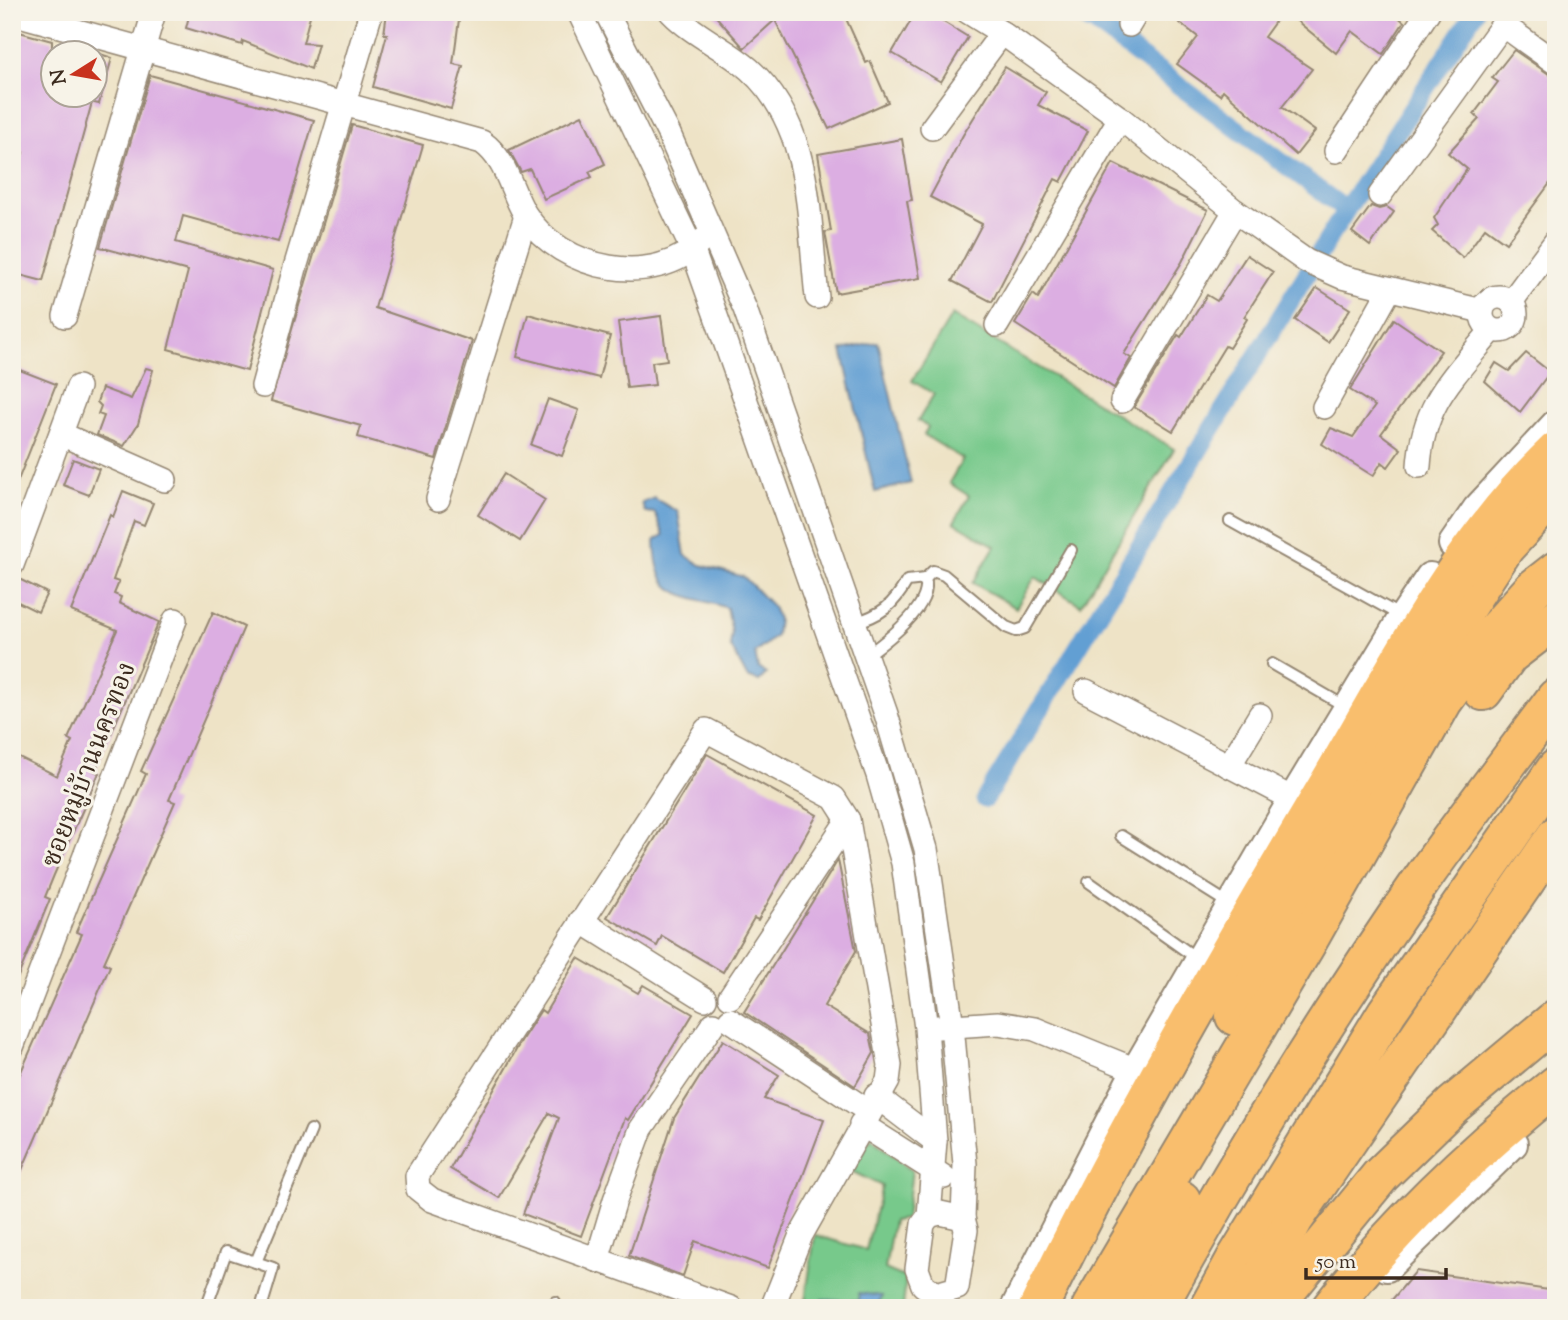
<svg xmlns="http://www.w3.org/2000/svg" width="1568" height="1320" font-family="'Sorts Mill Goudy','Noto Serif Thai',serif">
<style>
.green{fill:#77c98b;stroke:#597a54;stroke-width:2}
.water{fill:#629fd3;stroke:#4e6478;stroke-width:2}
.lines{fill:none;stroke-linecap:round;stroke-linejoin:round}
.canal{stroke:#629fd3;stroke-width:19}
.building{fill:#dcaee2}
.service-casing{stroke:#948672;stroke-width:14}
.minor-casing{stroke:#948672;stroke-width:26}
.tertiary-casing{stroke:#948672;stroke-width:32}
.motorway-casing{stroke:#948672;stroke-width:42}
.service{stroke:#fff;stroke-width:10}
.minor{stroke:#fff;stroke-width:23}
.tertiary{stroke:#fff;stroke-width:28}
.motorway{stroke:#f9be6d;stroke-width:38}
.labels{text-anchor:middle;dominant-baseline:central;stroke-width:6;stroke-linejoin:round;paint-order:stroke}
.street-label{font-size:26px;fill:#3b2a1e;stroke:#f7f3e8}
</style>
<rect width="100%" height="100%" fill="#f7f3e8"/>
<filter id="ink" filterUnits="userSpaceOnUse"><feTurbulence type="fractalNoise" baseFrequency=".0143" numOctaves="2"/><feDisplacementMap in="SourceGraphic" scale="14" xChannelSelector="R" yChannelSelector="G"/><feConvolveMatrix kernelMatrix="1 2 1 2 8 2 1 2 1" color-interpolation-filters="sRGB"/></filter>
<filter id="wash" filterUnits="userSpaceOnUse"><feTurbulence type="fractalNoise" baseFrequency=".00686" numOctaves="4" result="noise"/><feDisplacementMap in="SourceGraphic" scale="28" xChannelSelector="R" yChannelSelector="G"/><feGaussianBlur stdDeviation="1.57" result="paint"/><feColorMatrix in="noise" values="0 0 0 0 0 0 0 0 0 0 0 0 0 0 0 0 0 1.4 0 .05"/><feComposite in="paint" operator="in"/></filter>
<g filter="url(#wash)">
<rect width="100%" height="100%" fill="#eee3c6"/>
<g class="green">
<polygon points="952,315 1174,449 1081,605 1035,577 1016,608 973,583 995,546 954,522 969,496 949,483 963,459 924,435 928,427 918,421 934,394 912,381"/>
<polygon points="871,1138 912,1171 906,1219 893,1221 885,1269 906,1278 903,1308 804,1308 815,1235 866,1250 882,1186 851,1171"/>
</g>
<g class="water">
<polygon points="878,342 911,483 875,492 842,350"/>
<path d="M 654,498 L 678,512 L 685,555 L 701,565 L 744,577 L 773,607 L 778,619 L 776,636 L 755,653 L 758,668 L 766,674 L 759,681 L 747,677 L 730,645 L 732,633 L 727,608 C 682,592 656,601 655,540 L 664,535 L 655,513 L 645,512 L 642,503 Z"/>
<polygon points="859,1293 882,1296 879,1303 891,1308 821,1308 822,1299 858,1301"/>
</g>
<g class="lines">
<g class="canal">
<polyline points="1074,12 1095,23 1346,210"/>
<polyline points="985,799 1346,210 1475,12"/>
</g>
</g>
<g id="blocks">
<g class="building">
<polygon points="190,12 311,12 303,43 318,44 311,69 243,41 242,45 186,28"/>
<polygon points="387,12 460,12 453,64 463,66 451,109 373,87 387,34 384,34"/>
<polygon points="712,12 843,12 866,63 870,61 888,102 829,129 775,20 744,48"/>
<polygon points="916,12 927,12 968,37 941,82 892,53"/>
<polygon points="1166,12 1282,12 1264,37 1312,69 1282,107 1315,131 1296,155 1223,90 1220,95 1177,64 1198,37"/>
<polygon points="1286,12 1393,12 1404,22 1383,54 1352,31 1336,53"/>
<polygon points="12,30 52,41 52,94 94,94 94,52 112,58 99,104 94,103 94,95 43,281 12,273 12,189 23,152 12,148"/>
<polygon points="1514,50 1556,79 1556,175 1506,243 1485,228 1463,258 1432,231 1438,225 1434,218 1467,169 1448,153 1479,119 1474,114 1498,82 1492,78"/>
<polygon points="1005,67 1046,92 1038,105 1088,131 1061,182 1055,179 992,302 952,281 982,224 930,197 963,135"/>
<polygon points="150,75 314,120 278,242 183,216 176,242 273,270 247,371 168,349 188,271 100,247"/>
<polygon points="582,115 605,164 589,172 592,177 544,199 530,169 521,172 509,150"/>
<polygon points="352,125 423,145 375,308 472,341 436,459 358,437 361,426 271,401"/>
<polygon points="902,139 912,200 907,201 920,278 836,293 825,232 831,231 818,154"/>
<polygon points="1113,163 1208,210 1182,262 1124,354 1131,358 1114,388 1015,324 1033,294 1038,298"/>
<polygon points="1371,206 1379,209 1387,207 1394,212 1370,246 1352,232"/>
<polygon points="1247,255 1273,272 1244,317 1247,319 1229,348 1225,346 1173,431 1134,407 1178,335 1181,337 1207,295 1217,301"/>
<polygon points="1317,288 1350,309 1328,342 1295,320"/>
<polygon points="528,314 610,336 599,378 517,357"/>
<polygon points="661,316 667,360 652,362 655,385 627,388 618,322"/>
<polygon points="1394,319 1441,351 1381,434 1401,449 1388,467 1382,462 1373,476 1322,444 1331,428 1353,437 1375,406 1350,390"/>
<polygon points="1526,353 1550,372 1520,412 1485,381 1496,363 1509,371"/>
<polygon points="12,367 56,384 13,493 12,492"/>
<polygon points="146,368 153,370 138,424 124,446 97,435 104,416 98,414 101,406 97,402 102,388 131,399"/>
<polygon points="548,399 579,410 562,456 531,445"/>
<polygon points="73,459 99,469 89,495 63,485"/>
<polygon points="504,474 545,500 520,541 478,515"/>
<polygon points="123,491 153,503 144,525 134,521 113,580 119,582 114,594 121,597 119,603 159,622 95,771 99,773 54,875 45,897 50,899 12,991 12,766 17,756 57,776 72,741 68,739 117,630 71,611 110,515 113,517"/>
<polygon points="19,579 47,593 38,612 12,599"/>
<polygon points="213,612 244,627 169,800 175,802 104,963 110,966 12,1193 12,1092 82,934 76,932 146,774 141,771"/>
<polygon points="707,754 817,815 758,920 754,918 723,972 662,936 657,946 607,917"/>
<polygon points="838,860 856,951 824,1006 870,1034 874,1053 855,1086 744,1012"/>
<polygon points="578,958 638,993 643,985 693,1014 628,1120 625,1118 581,1236 523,1214 559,1118 549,1113 499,1198 450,1169 521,1041 541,1010 545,1013"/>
<polygon points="723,1040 779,1075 764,1099 824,1120 768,1268 695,1241 683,1276 629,1256 674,1118"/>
<polygon points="1416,1271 1556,1291 1556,1308 1385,1308"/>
</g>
</g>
</g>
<g filter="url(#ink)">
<use href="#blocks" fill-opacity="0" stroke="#948672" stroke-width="2"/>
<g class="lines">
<g class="service-casing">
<g id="service">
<polyline points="1230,521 1403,617"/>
<polyline points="925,579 933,571 944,575 1006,627 1016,631 1025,628 1071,550"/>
<path d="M 854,623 C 881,615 893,606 907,581 L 925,579 C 934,606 885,642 866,656"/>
<polyline points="1272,664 1348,708"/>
<polyline points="1121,836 1231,905"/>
<polyline points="1089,882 1199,960"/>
<polyline points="256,1262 311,1130"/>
<polyline points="206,1308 226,1252 273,1268 261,1308"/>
<polyline points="553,1308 555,1302"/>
</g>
</g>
<g class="minor-casing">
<g id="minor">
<polyline points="579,12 693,251 878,775 903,863 926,1028 935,1141 929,1216"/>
<polyline points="606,12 669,134 745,309 886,714 926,849 952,1026 965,1164 963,1218"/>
<path d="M 671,12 C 693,35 725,48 749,69 C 813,126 808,218 817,297"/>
<polyline points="968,12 1002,33 1120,118 1235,211 1306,261 1342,277 1482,311"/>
<path d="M 12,13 L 482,142 C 507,160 510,189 525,214 C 561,271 655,290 703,240"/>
<polyline points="1129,25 1137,12"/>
<polyline points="1503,25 1556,63"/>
<polyline points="932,128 1002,33"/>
<polyline points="1336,151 1428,12"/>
<polyline points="1380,195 1512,12"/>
<circle cx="1499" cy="314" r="17"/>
<polyline points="1511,302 1556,241"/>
<polyline points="65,316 154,12"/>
<polyline points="997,325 1120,118"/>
<polyline points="263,386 295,268 371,12"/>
<polyline points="1122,401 1235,211"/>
<polyline points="1324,407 1390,289"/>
<polyline points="61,434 165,480"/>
<path d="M 1419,466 C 1423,402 1454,377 1492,330"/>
<polyline points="438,499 526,216"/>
<polyline points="12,565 78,387"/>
<polyline points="1086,691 1293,799"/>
<polyline points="1229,766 1260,715"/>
<polyline points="581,921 705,999"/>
<polyline points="730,997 848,820"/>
<polyline points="730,1020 868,1111"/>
<polyline points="938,1027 998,1023 1035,1029 1136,1070"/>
<polyline points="12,1047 175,620"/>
<polyline points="876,1096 935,1141"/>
<polyline points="861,1124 944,1177"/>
<polygon points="940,1213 963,1218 966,1230 957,1288 936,1294 923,1285 917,1269 923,1224 929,1216"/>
<polyline points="597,1260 615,1200 641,1129 713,1024"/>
<polyline points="731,1308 432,1200 418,1189 417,1176 706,730 834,798 848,820 890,1065 888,1081 801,1235 772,1308"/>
</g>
</g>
<g class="tertiary-casing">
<g id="tertiary">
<polyline points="1453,544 1477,509 1556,424"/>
<polyline points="1387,1267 1513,1144"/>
<polyline points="1015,1308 1136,1070 1293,799 1403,617 1430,577"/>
</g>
</g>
<g class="motorway-casing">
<g id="motorway">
<polyline points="1483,691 1509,655 1556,619"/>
<polyline points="1235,1016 1456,622 1505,547 1556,492"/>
<path d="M 1038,1308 C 1126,1127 1227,954 1330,781 C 1397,667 1458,544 1556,451"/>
<polyline points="1091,1308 1306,944 1443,701 1487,640 1533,589 1556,571"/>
<polyline points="1127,1308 1181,1200"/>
<path d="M 1157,1308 C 1238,1160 1327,1016 1423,878 C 1466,817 1512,758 1556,698"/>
<polyline points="1209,1308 1236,1259 1387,1012 1556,769"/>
<polyline points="1246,1308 1294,1219 1556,836"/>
<polyline points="1272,1308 1381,1175 1453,1105 1556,1019"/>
<path d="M 1331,1308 C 1395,1225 1474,1151 1556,1085"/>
</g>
</g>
<use href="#service" class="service"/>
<use href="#minor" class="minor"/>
<use href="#tertiary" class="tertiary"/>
<use href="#motorway" class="motorway"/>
</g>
</g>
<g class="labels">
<g class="street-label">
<text transform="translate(90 765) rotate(-69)">ซอยหมู่บ้านนครทอง</text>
</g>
</g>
<rect width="1568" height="1320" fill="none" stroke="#f7f3e8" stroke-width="42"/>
<g transform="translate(74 74) rotate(259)"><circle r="33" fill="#f7f3e8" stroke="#aca397" stroke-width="2"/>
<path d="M0-5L12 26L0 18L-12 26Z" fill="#c8321e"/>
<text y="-10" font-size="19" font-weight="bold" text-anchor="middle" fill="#3b2a1e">N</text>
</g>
<path d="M1306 1268v10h140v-10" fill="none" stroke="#3b2a1e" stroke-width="3.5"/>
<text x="1316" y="1268" font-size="21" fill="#3b2a1e" stroke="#f7f3e8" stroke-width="5" paint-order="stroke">50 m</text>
</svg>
